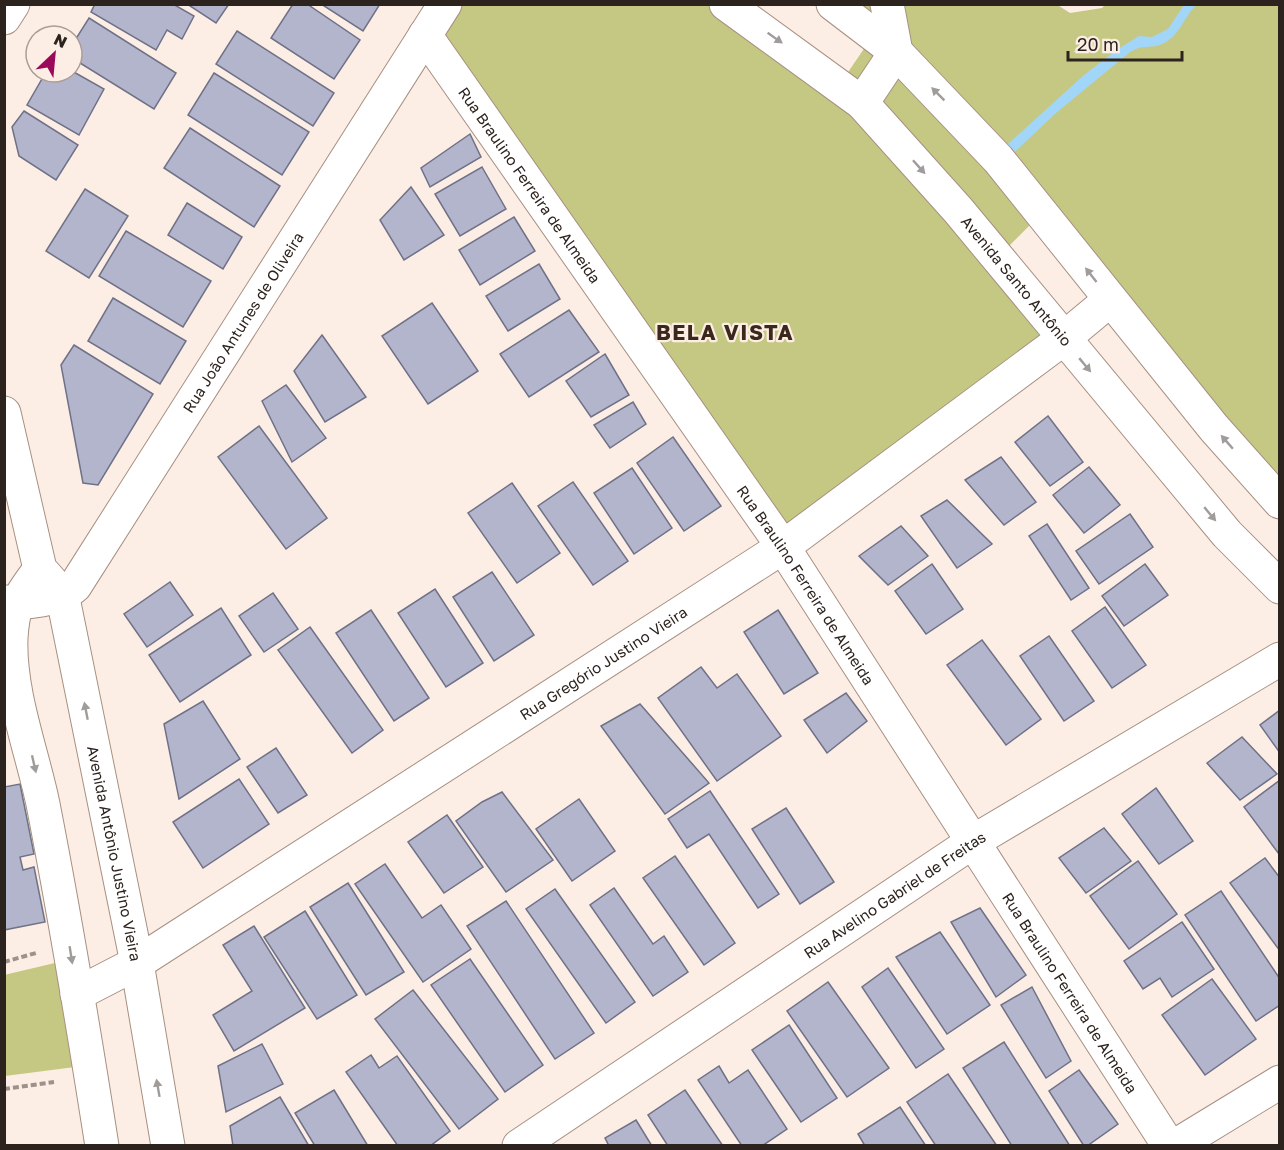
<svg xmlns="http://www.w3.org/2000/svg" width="1284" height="1150" font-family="'Golos Text',sans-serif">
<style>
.green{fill:#c5c882}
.water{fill:#a2d6f9}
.building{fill:#b3b5cd;stroke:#6f7187;stroke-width:1.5}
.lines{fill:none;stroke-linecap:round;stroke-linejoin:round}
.street-casing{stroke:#a79082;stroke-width:35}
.secondary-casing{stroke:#a79082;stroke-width:35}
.path{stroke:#9e918a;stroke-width:4;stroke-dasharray:6 3;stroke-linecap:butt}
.street{stroke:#fff;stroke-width:33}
.secondary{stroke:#fff;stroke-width:33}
.oneway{fill:#a09c9a}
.labels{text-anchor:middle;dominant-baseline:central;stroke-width:4.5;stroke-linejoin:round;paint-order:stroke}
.street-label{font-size:15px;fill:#2d231e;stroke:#fdeee5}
.district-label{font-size:21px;font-weight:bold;letter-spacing:1.5px;fill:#3a281c;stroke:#fdeee5}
</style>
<rect width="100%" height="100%" fill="#fdeee5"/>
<g class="green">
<polygon points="1056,4 1070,13 1102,8 1106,4 1279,5 1279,489 1044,211 997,258 1063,339 783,547 425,35 445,5 723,5 840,84 874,34 839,5"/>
<polygon points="59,962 75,1067 5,1076 4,975"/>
</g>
<path class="water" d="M 1184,5 L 1196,5 C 1183,18 1180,36 1162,44 C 1151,49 1143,44 1130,52 L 1056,113 L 1004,162 L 997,154 L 1084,75 L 1118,49 L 1139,36 L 1152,37 L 1168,29 Z"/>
<g class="building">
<polygon points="95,4 173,4 194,16 182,39 167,30 156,50 91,12"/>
<polygon points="187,4 229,4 216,23"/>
<polygon points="293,4 307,4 360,40 334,79 271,38"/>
<polygon points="321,4 380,4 363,31"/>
<polygon points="89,18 176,73 154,109 72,58 72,45"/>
<polygon points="237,31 334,93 313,126 216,64"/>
<polygon points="72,71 104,89 79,135 27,105 46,72"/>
<polygon points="214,73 309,132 282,175 188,115"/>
<polygon points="24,111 78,145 56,180 19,156 12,127"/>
<polygon points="190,128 280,186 254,227 164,168"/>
<polygon points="470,134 481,157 430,187 421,168"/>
<polygon points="482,167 506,209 460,236 435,194"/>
<polygon points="411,187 444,235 404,260 380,220"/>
<polygon points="85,189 128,216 89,278 46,251"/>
<polygon points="187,203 242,237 223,269 168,235"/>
<polygon points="514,217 535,251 480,285 459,250"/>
<polygon points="126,231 211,281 183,327 99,276"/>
<polygon points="539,264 560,299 508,331 486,296"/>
<polygon points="113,298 186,341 160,384 88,341"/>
<polygon points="432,303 478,371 428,404 382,336"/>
<polygon points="569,310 599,352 529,397 500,354"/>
<polygon points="322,335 366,397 325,422 294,371"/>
<polygon points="74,345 153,394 98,485 83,483 61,365"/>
<polygon points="605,354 629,395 591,417 566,381"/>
<polygon points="286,385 326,438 292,462 262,401"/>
<polygon points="633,402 646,424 610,448 594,425"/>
<polygon points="1048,416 1083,462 1050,486 1015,442"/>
<polygon points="259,426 327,518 286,549 218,457"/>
<polygon points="673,437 721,506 684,531 637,463"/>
<polygon points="1001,457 1036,502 1004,525 965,480"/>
<polygon points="1089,467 1120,505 1084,533 1053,495"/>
<polygon points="632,468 672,528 634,554 594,493"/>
<polygon points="573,482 628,561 593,585 538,506"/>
<polygon points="512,483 560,553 517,583 468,513"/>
<polygon points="947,500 992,544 957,568 921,516"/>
<polygon points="1130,514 1153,547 1099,584 1076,551"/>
<polygon points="1047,524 1089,588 1071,600 1029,536"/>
<polygon points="901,526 928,556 888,585 859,556"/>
<polygon points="932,564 963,609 926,634 895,591"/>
<polygon points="1145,564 1168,595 1124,626 1102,596"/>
<polygon points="492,572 534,635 494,661 453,597"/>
<polygon points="170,582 193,615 147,647 124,614"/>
<polygon points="435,589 483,663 446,687 398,613"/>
<polygon points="273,593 298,629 264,652 239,616"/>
<polygon points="1105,607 1146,665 1112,688 1072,631"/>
<polygon points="221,608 251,655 180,702 149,655"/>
<polygon points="371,610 429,698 394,721 336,633"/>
<polygon points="778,610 818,673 784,694 744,632"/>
<polygon points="310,627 383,730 352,753 278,650"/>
<polygon points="1049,636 1094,701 1064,721 1020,656"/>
<polygon points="982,640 1041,719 1006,745 947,665"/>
<polygon points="701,667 717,688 737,674 781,736 717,781 658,698"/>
<polygon points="846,693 867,721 827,753 804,720"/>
<polygon points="203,701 240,759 179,799 164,724"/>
<polygon points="640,704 709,783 665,814 601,726"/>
<polygon points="1280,710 1280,753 1260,725"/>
<polygon points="1242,737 1277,774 1240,800 1207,763"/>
<polygon points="276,748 307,795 278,813 247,767"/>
<polygon points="239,779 269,824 203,868 173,822"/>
<polygon points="1280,780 1280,854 1279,854 1244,807"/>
<polygon points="20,784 34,854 20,857 23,870 34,867 45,922 4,930 4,787"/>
<polygon points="1156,788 1193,841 1159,864 1122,814"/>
<polygon points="710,791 779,894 758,908 709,834 687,848 668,819"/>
<polygon points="502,792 553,860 506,892 456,821 482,802"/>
<polygon points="579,799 615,851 572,881 536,829"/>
<polygon points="786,808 834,882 800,904 752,829"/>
<polygon points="447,815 483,867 444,893 408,842"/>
<polygon points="1104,828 1131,861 1086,893 1059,858"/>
<polygon points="675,856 735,943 704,965 643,878"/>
<polygon points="1265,858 1280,878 1280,951 1230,883"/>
<polygon points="1138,861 1177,914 1129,949 1090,896"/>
<polygon points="385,864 422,918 441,905 471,949 423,982 355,884"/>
<polygon points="348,883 404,972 366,995 310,907"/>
<polygon points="614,888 653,944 664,936 688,972 653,996 590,905"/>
<polygon points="555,889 635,1002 606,1023 526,909"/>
<polygon points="1221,891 1280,979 1280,1005 1256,1021 1185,915"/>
<polygon points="506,901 594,1033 555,1059 467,926"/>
<polygon points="980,908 1026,975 996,997 951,922"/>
<polygon points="305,911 357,995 317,1019 264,937"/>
<polygon points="1182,922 1214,969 1172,997 1160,978 1143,989 1124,961"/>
<polygon points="254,926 305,1008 234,1051 213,1015 252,991 223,945"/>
<polygon points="940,932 990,1005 947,1034 896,957"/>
<polygon points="470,959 543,1065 505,1092 431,985"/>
<polygon points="888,968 944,1049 916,1068 862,987"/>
<polygon points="1212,979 1256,1039 1205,1075 1162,1015"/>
<polygon points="828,982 889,1068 847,1097 787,1011"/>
<polygon points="1032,987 1071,1061 1046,1078 1001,1005"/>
<polygon points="413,990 498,1099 459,1129 375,1019"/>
<polygon points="789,1025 837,1098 801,1122 752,1050"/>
<polygon points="1004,1042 1070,1146 1012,1146 963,1068"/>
<polygon points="262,1044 283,1084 226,1112 218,1066"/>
<polygon points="371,1055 379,1068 397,1056 450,1131 430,1146 398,1146 346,1072"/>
<polygon points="719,1066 729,1083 748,1070 787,1129 762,1146 742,1146 698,1080"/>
<polygon points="1079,1070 1118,1124 1087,1146 1084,1146 1049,1091"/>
<polygon points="948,1074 997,1146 936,1146 907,1102"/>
<polygon points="334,1090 368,1146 315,1146 295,1113"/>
<polygon points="685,1090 723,1146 668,1146 648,1115"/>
<polygon points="280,1097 309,1146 233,1146 230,1126"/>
<polygon points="900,1107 926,1146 865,1146 858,1134"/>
<polygon points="636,1120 652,1146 609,1146 605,1138"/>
</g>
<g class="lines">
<g class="street-casing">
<g id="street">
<polyline points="4,18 13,4"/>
<path id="s1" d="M 425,35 L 783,547 L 1169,1146"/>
<polyline points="862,103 896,52 887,4"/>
<path id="s2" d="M 4,602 C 24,604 60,600 75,586 L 445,4"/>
<path id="s3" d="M 77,994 L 137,963 L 783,547 L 1063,339 L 1110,300"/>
<path id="s4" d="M 519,1146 L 974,841 L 1280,659"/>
<polyline points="1175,1146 1280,1082"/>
</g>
</g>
<g class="secondary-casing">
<g id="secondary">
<path id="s5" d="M 726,4 L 862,103 L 958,210 L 1227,534 L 1280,587"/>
<polyline points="833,4 896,52 998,159 1214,428 1280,502"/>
<path id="s6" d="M 4,413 L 40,569 L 62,594 L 64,603 L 137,963 L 168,1146"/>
<path d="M 40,569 C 20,596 13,603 11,638 C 9,693 32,751 43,804 C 65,917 84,1031 102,1146"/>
</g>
</g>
<g class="path">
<polyline points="4,962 36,953"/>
<polyline points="4,1089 54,1082"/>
</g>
<use href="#street" class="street"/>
<use href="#secondary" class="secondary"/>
</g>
<defs><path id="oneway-solid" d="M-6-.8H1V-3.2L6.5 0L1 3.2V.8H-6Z" transform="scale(1.5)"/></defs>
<g class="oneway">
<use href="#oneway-solid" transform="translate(775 38) rotate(35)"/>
<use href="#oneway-solid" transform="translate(938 94) rotate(-135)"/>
<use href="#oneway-solid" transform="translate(919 167) rotate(48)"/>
<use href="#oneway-solid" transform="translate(1091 275) rotate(-128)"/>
<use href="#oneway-solid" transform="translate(1085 365) rotate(50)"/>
<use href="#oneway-solid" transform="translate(1227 442) rotate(-131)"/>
<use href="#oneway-solid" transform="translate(1210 514) rotate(50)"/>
<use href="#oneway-solid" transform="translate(86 711) rotate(-101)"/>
<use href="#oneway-solid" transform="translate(34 764) rotate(77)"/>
<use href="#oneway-solid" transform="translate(71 955) rotate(81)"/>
<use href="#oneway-solid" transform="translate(158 1088) rotate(-100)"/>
</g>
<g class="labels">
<g class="street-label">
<text stroke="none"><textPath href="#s1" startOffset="183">Rua Braulino Ferreira de Almeida</textPath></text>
<text stroke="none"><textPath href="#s5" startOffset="404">Avenida Santo Antônio</textPath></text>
<text stroke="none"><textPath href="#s2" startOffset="387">Rua João Antunes de Oliveira</textPath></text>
<text stroke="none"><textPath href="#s1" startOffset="669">Rua Braulino Ferreira de Almeida</textPath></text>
<text stroke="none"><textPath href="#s3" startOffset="622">Rua Gregório Justino Vieira</textPath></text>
<text stroke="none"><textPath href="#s6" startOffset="458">Avenida Antônio Justino Vieira</textPath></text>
<text stroke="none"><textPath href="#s4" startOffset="452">Rua Avelino Gabriel de Freitas</textPath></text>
<text stroke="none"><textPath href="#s1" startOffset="1155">Rua Braulino Ferreira de Almeida</textPath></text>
</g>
<g class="district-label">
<text x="725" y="332">BELA VISTA</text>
</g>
</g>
<rect width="1284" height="1150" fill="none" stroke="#2d231e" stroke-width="12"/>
<g transform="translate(54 54) rotate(26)"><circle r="28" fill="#fdeee5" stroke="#aa9d95" stroke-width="1.5"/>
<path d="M0-4.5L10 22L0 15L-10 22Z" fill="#9b0a5a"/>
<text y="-9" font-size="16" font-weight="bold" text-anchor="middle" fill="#2d231e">N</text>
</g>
<path d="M1068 51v9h114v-9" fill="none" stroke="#2d231e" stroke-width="3"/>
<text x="1077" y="51" font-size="18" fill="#2d231e" stroke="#fdeee5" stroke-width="4.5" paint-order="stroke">20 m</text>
</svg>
